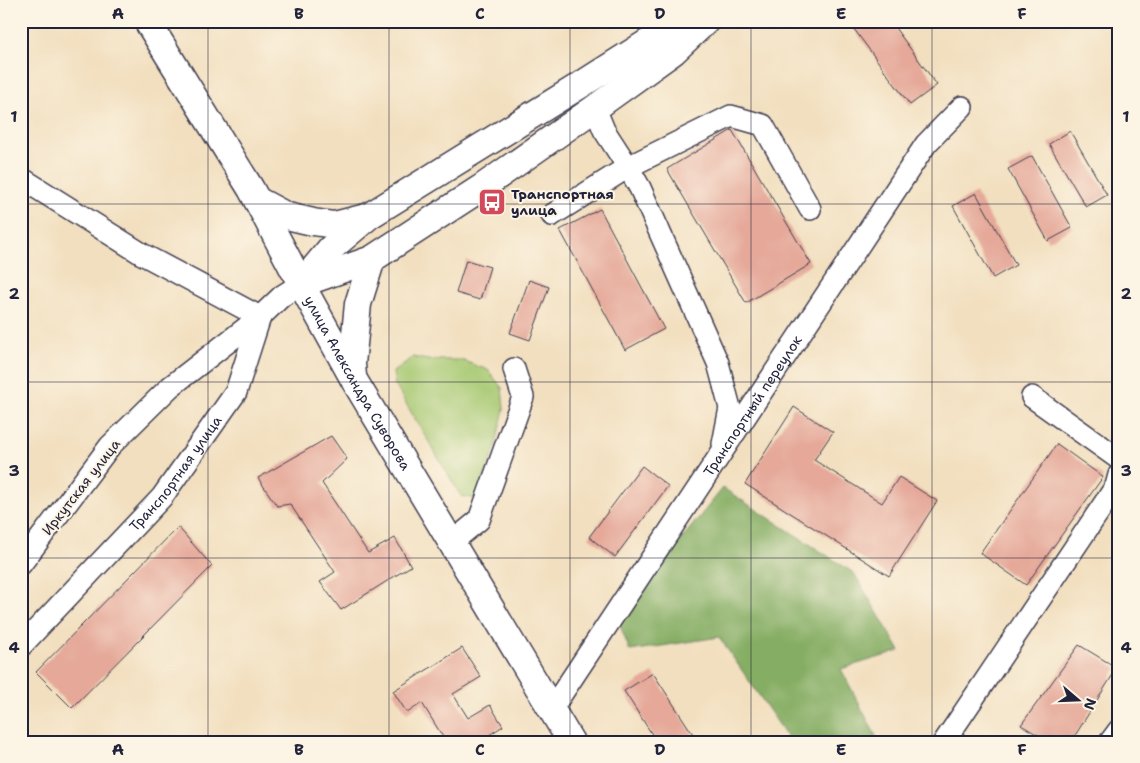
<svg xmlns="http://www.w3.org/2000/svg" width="1140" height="763" font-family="'Shantell Sans',sans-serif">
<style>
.green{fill:#a7c972;stroke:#647656}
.forest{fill:#85ad64;stroke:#546850}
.building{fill:#e5a899}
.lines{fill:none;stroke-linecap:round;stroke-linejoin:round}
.minor-casing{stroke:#413e4f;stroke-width:24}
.major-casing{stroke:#413e4f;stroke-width:29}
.minor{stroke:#fff;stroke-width:21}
.major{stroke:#fff;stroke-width:26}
.grid{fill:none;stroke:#22223b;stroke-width:1;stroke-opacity:0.55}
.labels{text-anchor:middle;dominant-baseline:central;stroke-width:4;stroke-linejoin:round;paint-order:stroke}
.poi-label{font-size:14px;font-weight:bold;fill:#22223b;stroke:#fcf5e5;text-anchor:start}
.street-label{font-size:14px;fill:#22223b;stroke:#fcf5e5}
.neatline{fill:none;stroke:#22223b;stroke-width:2}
.grid-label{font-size:16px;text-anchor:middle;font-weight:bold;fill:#22223b}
</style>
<rect width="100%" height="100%" fill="#fcf5e5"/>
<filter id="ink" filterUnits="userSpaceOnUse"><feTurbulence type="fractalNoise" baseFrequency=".02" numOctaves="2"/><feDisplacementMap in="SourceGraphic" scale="10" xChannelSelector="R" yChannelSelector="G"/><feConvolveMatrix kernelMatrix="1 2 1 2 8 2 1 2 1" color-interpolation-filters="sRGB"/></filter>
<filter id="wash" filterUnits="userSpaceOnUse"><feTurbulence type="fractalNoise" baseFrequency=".0096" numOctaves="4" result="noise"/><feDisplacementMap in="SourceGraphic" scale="20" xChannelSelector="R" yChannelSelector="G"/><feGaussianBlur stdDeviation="1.12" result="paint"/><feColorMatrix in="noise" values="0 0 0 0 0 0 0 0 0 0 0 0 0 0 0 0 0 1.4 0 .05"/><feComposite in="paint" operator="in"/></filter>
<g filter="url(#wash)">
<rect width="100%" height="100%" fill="#f2dfbf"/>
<polygon class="green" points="413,357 427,360 461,360 488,370 502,388 504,409 495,448 476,499 461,496 395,385 393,372"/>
<polygon class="forest" points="723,488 854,573 900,651 841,669 879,742 791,742 719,637 630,651 617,618"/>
<g id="blocks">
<g class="building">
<polygon points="857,21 890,21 937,85 910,105 851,25"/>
<polygon points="732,130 811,264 746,303 667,169"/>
<polygon points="1070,131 1107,195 1086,207 1049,144"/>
<polygon points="1032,156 1072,228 1048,241 1008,169"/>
<polygon points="976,193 1016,265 993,278 953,206"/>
<polygon points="600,209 664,329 625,350 560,230"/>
<polygon points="466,260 490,267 480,300 456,293"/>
<polygon points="529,280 549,287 530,340 510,333"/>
<polygon points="794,407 833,432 814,460 882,503 899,477 937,501 889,576 745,484"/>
<polygon points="331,436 347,459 322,483 368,553 395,538 411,566 341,610 320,582 335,572 290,504 277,506 258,478"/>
<polygon points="1057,444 1103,477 1026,585 980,553"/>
<polygon points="642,466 668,486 615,557 589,537"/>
<polygon points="178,527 212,566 72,708 36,672"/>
<polygon points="1079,645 1117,668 1071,742 1050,742 1021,725"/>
<polygon points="462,648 481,677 453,694 468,718 490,705 503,726 483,739 485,742 446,742 422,703 407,713 393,691"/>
<polygon points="653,673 698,742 657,742 624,691"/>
</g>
</g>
</g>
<g filter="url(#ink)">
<use href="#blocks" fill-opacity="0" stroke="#413e4f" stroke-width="1"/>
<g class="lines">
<g class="minor-casing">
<g id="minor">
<polyline points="595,108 604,130 628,167 731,116 763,125 810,209"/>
<polyline points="21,178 142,254 260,317 170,387 110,446 21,564"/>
<polyline points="552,215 628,167 640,188 718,363 730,408 723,444"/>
<polyline points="1032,397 1119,459"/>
<polyline points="451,543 479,520 523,397 514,369"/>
<path id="s1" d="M 21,646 L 162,497 L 236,392 L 260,317 L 282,296 L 301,284"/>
<path id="s2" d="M 551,710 L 926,144 L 962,107"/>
<polyline points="944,742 1116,486 1119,475"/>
<polyline points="1110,742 1119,730"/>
</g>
</g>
<g class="major-casing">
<g id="major">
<path id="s3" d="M 147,21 L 251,189 L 301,284 L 354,380 L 571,742"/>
<polyline points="257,200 287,216 313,222 334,225 366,217"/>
<polyline points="301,284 372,259 481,188 595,108 673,52 706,21"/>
<polyline points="301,284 330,249 369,216 579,86 661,34 677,21"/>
<polyline points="353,377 352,364 358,304 372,259"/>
</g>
</g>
<use href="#minor" class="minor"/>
<use href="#major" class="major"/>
</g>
</g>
<path class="grid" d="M 208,21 L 208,742M 389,21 L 389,742M 570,21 L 570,742M 751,21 L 751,742M 932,21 L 932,742M 21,204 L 1119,204M 21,382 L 1119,382M 21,558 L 1119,558"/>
<defs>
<g id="bus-square" transform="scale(1.4375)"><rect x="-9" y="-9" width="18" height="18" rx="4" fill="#d1495b" stroke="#fcf5e5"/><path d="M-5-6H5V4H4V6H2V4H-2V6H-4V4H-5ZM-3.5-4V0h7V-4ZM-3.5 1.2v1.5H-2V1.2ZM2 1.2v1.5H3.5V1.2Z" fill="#fff"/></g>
</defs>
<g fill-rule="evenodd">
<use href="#bus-square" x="492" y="202"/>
</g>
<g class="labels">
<g class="poi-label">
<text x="511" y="194">Транспортная<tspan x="511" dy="16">улица</tspan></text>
</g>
<g class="street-label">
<text stroke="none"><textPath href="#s3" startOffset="419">улица Александра Суворова</textPath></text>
<text stroke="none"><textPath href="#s2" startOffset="365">Транспортный переулок</textPath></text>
<text stroke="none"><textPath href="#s1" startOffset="232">Транспортная улица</textPath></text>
<text transform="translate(81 487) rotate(-52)">Иркутская улица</text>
</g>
</g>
<rect width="1140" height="763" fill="none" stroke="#fcf5e5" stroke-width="55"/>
<g transform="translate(1078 700) rotate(109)" stroke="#fcf5e5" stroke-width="4" paint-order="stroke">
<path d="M0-4L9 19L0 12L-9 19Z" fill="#22223b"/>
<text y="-8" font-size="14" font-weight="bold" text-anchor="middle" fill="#22223b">N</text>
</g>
<rect x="28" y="28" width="1084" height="708" class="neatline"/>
<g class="grid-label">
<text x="118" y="19">A</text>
<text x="299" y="19">B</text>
<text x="480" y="19">C</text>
<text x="660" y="19">D</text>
<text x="841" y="19">E</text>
<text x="1022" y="19">F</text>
<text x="14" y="122">1</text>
<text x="1126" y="122">1</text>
<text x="14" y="299">2</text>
<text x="1126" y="299">2</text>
<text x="14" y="476">3</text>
<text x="1126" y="476">3</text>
<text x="14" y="653">4</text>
<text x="1126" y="653">4</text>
<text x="118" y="755">A</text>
<text x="299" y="755">B</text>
<text x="480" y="755">C</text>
<text x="660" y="755">D</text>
<text x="841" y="755">E</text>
<text x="1022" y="755">F</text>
</g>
</svg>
